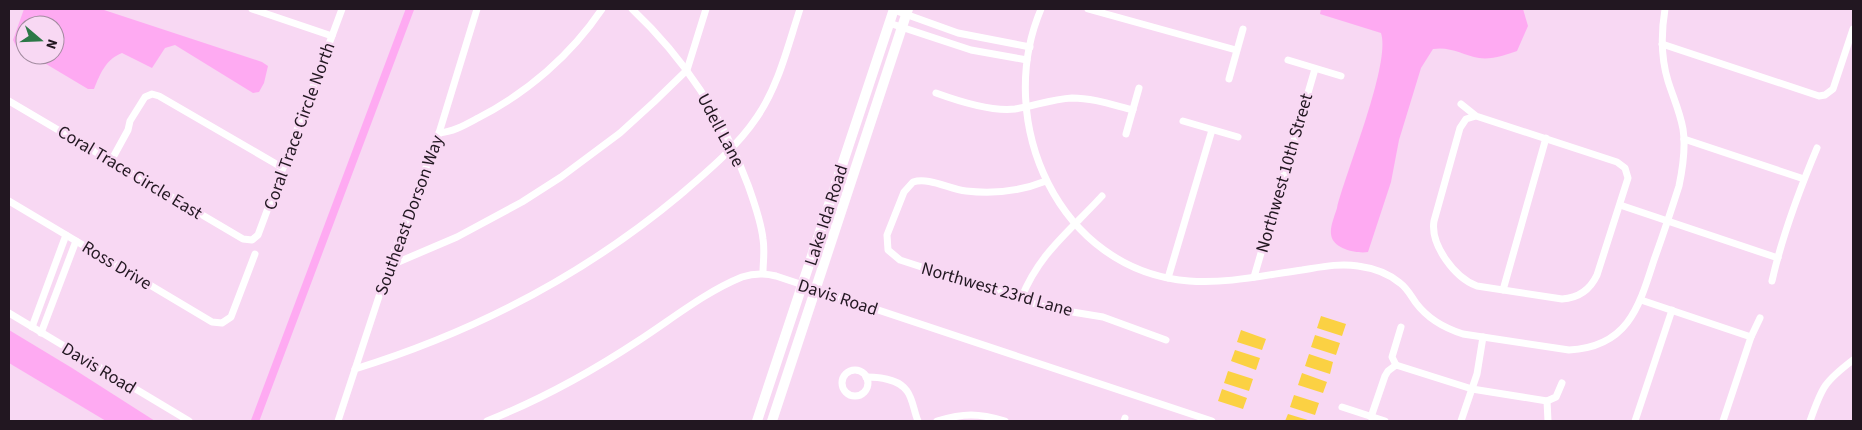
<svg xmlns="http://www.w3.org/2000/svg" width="1862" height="430" font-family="'Source Sans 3',sans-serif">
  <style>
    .green { fill: #fbd143 }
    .water { fill: #feaaf2 }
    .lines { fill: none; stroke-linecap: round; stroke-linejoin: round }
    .canal { stroke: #feaaf2; stroke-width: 8 }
    .street { stroke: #fff; stroke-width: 7 }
    .secondary { stroke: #fff; stroke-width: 10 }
    .labels { text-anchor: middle; stroke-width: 5; stroke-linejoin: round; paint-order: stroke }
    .street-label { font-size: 18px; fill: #221721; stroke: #f8d8f3 }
  </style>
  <rect width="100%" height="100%" fill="#f8d8f3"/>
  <g class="green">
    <path d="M1321,316L1346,324L1342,336L1317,328Z"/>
    <path d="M1241,330L1266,339L1262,350L1237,342Z"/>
    <path d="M1315,335L1340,343L1336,355L1311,347Z"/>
    <path d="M1235,350L1260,358L1256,370L1231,361Z"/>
    <path d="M1309,354L1333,362L1330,374L1305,366Z"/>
    <path d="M1228,371L1253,379L1249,391L1224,383Z"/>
    <path d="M1302,373L1327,382L1323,393L1298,385Z"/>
    <path d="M1222,389L1247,398L1243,409L1218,401Z"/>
    <path d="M1294,395L1319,403L1315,415L1290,407Z"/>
    <path d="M1288,414L1311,421H1285Z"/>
  </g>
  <g class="water">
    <path d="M24,9H101L262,62L268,66L264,83L259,92L253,93L175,45L165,48L152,68L122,53C106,59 100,74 94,89H88L31,55H55V25H25V52L16,46L13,40Z"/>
    <path d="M1321,9H1523L1528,26L1517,51C1506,55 1491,60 1479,58C1463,55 1450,46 1433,49L1421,68L1399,140L1391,182L1368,252C1357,254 1332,249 1331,234C1330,226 1335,215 1337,208C1346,171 1391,64 1381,33L1320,14Z"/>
    <path d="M9,330L72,368L155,421H106L9,363Z"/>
  </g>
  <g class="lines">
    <path class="canal" d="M255,421L410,9"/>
    <g class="street">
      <path d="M252,9L332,36"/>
      <path d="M632,9C684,58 723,117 748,185C754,202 761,221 763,239C765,251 763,262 763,273"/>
      <path d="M1041,9C993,122 1059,271 1189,281C1227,284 1265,275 1302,270C1321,267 1339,263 1358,266C1373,268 1388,273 1400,283C1407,288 1411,296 1416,303C1428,319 1444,328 1463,334L1569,350C1628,347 1639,307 1654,260C1663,235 1671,211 1679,186C1683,167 1686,148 1683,129C1680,112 1673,97 1668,81C1661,58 1661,33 1665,9"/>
      <path d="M1088,9L1236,50"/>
      <path d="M894,10L958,33L1030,47"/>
      <path d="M889,23L971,50L1027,60"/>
      <path d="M1662,44L1819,96L1825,95L1833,89L1853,29"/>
      <path d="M1288,60L1341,76"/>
      <path d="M1229,79L1243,29"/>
      <path d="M936,93C958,101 991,112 1015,109C1034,106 1052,99 1072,98C1093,98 1113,105 1133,110"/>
      <path d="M9,101L243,239L252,240L258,235L342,9"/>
      <path d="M1461,104L1476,116L1617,162L1625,168L1628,178L1597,275C1590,290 1578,298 1562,299L1477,286C1455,278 1430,245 1434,221L1460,128L1466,119L1476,116"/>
      <path d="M1183,121L1238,137"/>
      <path d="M439,133C453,132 465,125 478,118C527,93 571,55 602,9"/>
      <path d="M1126,134L1139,88"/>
      <path d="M1684,139L1804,179"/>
      <path d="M111,161L128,130L130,121L145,97L152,94L159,96L283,168"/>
      <path d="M1046,181C1021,191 993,194 966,191C949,189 929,177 913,182L904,192L887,235L888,250L900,260L1048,308L1103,317L1166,340"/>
      <path d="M9,201L212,322L222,323L231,317L255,254"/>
      <path d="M1620,205L1778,258"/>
      <path d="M389,266L457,237L522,202L561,177L620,133L654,102L687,70L706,9"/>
      <path d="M1254,277L1315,69"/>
      <path d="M1168,278L1212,130"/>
      <path d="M1772,281C1782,236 1799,191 1817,148"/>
      <path d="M1503,290L1546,138"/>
      <path d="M1021,299C1039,253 1070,231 1102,196"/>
      <path d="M1641,300L1751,337"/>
      <path d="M9,313L189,421"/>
      <path d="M32,327L66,235"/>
      <path d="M41,333L76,241"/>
      <path d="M1396,365L1472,389L1547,401L1556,397L1562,383"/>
      <path d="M1396,365L1392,357L1401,327"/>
      <path d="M355,369C475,332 584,275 680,195C707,172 737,147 757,117C779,85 788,45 800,9"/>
      <circle cx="855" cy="383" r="13"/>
      <path d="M866,377C878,377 899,379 907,391C913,399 914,412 918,421"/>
      <path d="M1547,401L1548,421"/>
      <path d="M1342,407L1385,421"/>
      <path d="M1371,417L1385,376L1388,371L1396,365"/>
      <path d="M338,421L389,266L439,133L477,9"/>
      <path d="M487,421C540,400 591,372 638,341C672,319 705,292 742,277C754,273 765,273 776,276L1212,421"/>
      <path d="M937,421C964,413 978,413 1005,421"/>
      <path d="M1124,421L1125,418"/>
      <path d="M1461,421L1477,374L1483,337"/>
      <path d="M1635,421L1672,310"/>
      <path d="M1723,421L1751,337L1760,318"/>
      <path d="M1810,421C1822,387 1824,382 1853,360"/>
    </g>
    <g class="secondary">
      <path d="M757,421L894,9"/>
      <path d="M772,421L908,9"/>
    </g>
  </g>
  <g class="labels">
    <g class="street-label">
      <text transform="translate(299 126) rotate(-70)" y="6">Coral Trace Circle North</text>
      <text transform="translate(721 130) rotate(62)" y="6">Udell Lane</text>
      <text transform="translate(130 172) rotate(31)" y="6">Coral Trace Circle East</text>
      <text transform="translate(1284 173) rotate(-74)" y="6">Northwest 10th Street</text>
      <text transform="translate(409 215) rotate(-70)" y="6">Southeast Dorson Way</text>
      <text transform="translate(826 215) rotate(-72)" y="6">Lake Ida Road</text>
      <text transform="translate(117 265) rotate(31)" y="6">Ross Drive</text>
      <text transform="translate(997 289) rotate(16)" y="6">Northwest 23rd Lane</text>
      <text transform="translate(838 297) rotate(18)" y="6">Davis Road</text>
      <text transform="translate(99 368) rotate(31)" y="6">Davis Road</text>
    </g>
  </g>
  <rect width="1862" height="430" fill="none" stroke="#221721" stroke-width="20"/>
  <g transform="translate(40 40) rotate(109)"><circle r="24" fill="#f8d8f3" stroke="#a28b9f"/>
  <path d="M0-4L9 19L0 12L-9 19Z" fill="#2c7847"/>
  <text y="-8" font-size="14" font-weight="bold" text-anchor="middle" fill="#221721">N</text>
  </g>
</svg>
